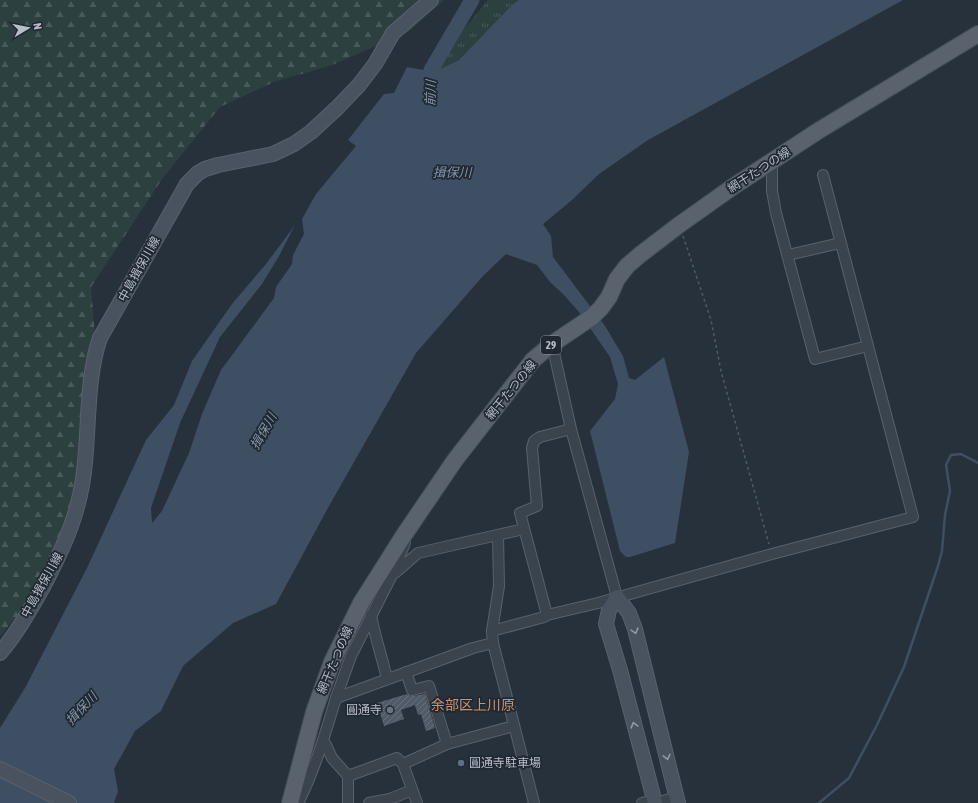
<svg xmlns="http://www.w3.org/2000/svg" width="978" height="803" font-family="'Asap Condensed','Noto Sans JP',sans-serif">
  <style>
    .grass { fill: url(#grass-tufts) }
    .forest { fill: url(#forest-firs) }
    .water { fill: #3f4f63 }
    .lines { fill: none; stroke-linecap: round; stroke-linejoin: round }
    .stream { stroke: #3f4f63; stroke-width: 2.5 }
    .river { stroke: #3f4f63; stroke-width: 15 }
    .building { fill: url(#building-hatch) }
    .street-casing { stroke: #59616b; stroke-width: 12 }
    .secondary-casing { stroke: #59616b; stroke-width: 16 }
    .primary-casing { stroke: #444c56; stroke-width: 18 }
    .path { stroke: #4b5d5f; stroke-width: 1.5; stroke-dasharray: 3 3; stroke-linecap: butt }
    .street { stroke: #3b434d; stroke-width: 10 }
    .secondary { stroke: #49525f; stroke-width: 14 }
    .primary { stroke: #59626d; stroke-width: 16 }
    .oneway { stroke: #9098a3 }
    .worship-dot { fill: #6b7280; stroke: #202832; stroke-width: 1.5 }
    .service-dot { fill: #5c6f8a; stroke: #202832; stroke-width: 1.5 }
    .labels { text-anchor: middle; stroke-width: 3.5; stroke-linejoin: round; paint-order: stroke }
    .shield { fill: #202832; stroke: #8a919b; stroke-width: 1 }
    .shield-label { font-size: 11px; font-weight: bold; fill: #b7bec8 }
    .street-label { font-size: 12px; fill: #b7bec8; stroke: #202832 }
    .poi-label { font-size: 12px; fill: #b7bec8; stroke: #202832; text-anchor: end }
    .water-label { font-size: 13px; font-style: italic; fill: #8295ac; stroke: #202832 }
    .quarter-label { font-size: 14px; fill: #ca9470; stroke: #202832 }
  </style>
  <defs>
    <pattern id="grass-tufts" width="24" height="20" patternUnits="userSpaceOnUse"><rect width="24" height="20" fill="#2c4040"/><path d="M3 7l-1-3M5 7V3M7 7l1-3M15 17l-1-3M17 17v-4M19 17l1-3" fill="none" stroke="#485a5a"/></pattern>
    <pattern id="forest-firs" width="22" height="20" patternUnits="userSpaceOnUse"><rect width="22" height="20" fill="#2c4040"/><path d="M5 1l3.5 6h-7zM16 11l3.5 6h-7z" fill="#485a5a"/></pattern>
    <pattern id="building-hatch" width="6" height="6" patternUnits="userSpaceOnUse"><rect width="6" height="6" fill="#515a67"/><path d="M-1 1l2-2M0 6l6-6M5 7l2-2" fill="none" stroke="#68707b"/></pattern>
  </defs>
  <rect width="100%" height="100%" fill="#27313c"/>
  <path class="grass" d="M488,0H519L513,4L459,60L435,72L428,66L435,56L459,35Z"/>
  <path class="forest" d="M0,0H444L408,32L332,65L274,82L220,107L162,179L91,287L95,336L83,445L63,534L22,610L0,636Z"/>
  <path class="water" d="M519,0H903L648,140L599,174L572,200L543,224L551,236L553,257L605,326L623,356L629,378L635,380L664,357L689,452L675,543L630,557H626L620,551L590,431L615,399L618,384L610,357L579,312L564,295L550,282L537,265L506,254L482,277L416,353L329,506L276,604L233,623L183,666L161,711L135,731L114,769L118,791L114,803H0V728L25,688L87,568L146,440L174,405L192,361L232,304L266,264L295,225L279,256L262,284L220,337L180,423L151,508L152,523L162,511L189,453L202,414L221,370L274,298L276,287L292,264L293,255L304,234L302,219L316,194L356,146L348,140L384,94L394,93L407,67L434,72L459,60L513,4Z"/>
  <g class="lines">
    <path class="stream" d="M819,803L849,778L877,725L904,667L938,566L942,551L945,515L950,491L946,465L951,455L961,454L978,463"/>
    <path class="river" d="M430,91L431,70L472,0"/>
  </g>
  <path class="building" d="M407,694L410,696H413L425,694L435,728L426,731L421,714L418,715L415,705L401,710L404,719L384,726L377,703Z"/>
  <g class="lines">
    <g class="street-casing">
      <g id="street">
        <path d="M772,162V191L776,213L815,359L868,346"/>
        <path d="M788,255L840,243"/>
        <path d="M552,344L571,429L617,597"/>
        <path d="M395,573L418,553L524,529"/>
        <path d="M371,615C375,637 382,657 387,679"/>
        <path d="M547,615L520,513L537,506L532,448L534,441L540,437L571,429"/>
        <path d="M492,631L499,586L498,536"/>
        <path d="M406,672L412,690L429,686L447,744"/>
        <path d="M336,698L351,656L392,575L405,543"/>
        <path d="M323,741L326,745L332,758L348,776V803"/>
        <path d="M403,764L447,744L514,726"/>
        <path d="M348,776L397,758L403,764L417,803"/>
        <path d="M298,803C315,770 325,734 336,698L473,648L493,643"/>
        <path d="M369,803L390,799L412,790"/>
        <path d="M534,803L493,643L492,631L544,617L547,615L598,603L772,554L913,517L823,175"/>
        <path d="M642,803L654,800"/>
        <path d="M656,803L677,797"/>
      </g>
    </g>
    <g class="secondary-casing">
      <g id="secondary">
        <path d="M0,653C17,633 30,610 43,587C65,545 81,510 85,462C89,423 87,375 100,338L187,184L198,173L205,169L218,165L273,154L294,144L311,132L337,108L359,85L375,64L393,33L431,0"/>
        <path d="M0,769L69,803"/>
        <path d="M655,803L620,670L606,624L609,610L617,597L629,613L635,629L678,803"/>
      </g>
    </g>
    <g class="primary-casing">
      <path id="primary" d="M290,803L314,712L332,662L361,603L404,535L455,460L533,360L552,344L592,317L601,308L609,297L617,279L627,266L641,254L679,225L734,186L818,131L978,34"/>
    </g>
    <path class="path" d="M683,236L711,320L721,371L769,544"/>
    <use href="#street" class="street"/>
    <use href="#secondary" class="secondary"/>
    <use href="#primary" class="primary"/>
  </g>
  <defs><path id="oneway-chevron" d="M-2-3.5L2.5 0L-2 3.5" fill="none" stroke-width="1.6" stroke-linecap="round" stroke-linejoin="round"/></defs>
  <g class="oneway">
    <use href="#oneway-chevron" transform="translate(635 631) rotate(74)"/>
    <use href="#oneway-chevron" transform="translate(634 725) rotate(-105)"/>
    <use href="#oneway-chevron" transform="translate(667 757) rotate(76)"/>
  </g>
  <circle class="worship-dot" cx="390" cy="710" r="4"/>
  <circle class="service-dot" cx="461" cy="763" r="4"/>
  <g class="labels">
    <rect class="shield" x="541" y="336" width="20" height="18" rx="3"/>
    <g class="shield-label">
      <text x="551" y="349">29</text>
    </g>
    <g class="street-label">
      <text transform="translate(759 170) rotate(-33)" y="4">網干たつの線</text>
      <text transform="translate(139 269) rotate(-61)" y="4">中島揖保川線</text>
      <text transform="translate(511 390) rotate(-51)" y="4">網干たつの線</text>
      <text transform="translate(42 585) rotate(-61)" y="4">中島揖保川線</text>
      <text transform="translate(335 660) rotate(-67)" y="4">網干たつの線</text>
    </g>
    <g class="poi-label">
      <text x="382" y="714">圓通寺</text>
      <text x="469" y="767" text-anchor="start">圓通寺駐車場</text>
    </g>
    <g class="water-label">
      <text transform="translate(430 93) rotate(-88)" y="5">前川</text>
      <text x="452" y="177">揖保川</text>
      <text transform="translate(263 431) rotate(-60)" y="5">揖保川</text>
      <text transform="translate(81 708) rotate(-47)" y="5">揖保川</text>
    </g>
    <g class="quarter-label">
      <text x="473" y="710">余部区上川原</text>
    </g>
  </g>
  <g transform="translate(28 28) rotate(80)" stroke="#202832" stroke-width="3" paint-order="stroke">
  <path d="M0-3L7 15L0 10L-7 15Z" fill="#b7bec8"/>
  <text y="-6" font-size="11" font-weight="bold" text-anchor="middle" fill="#b7bec8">N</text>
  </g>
</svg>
